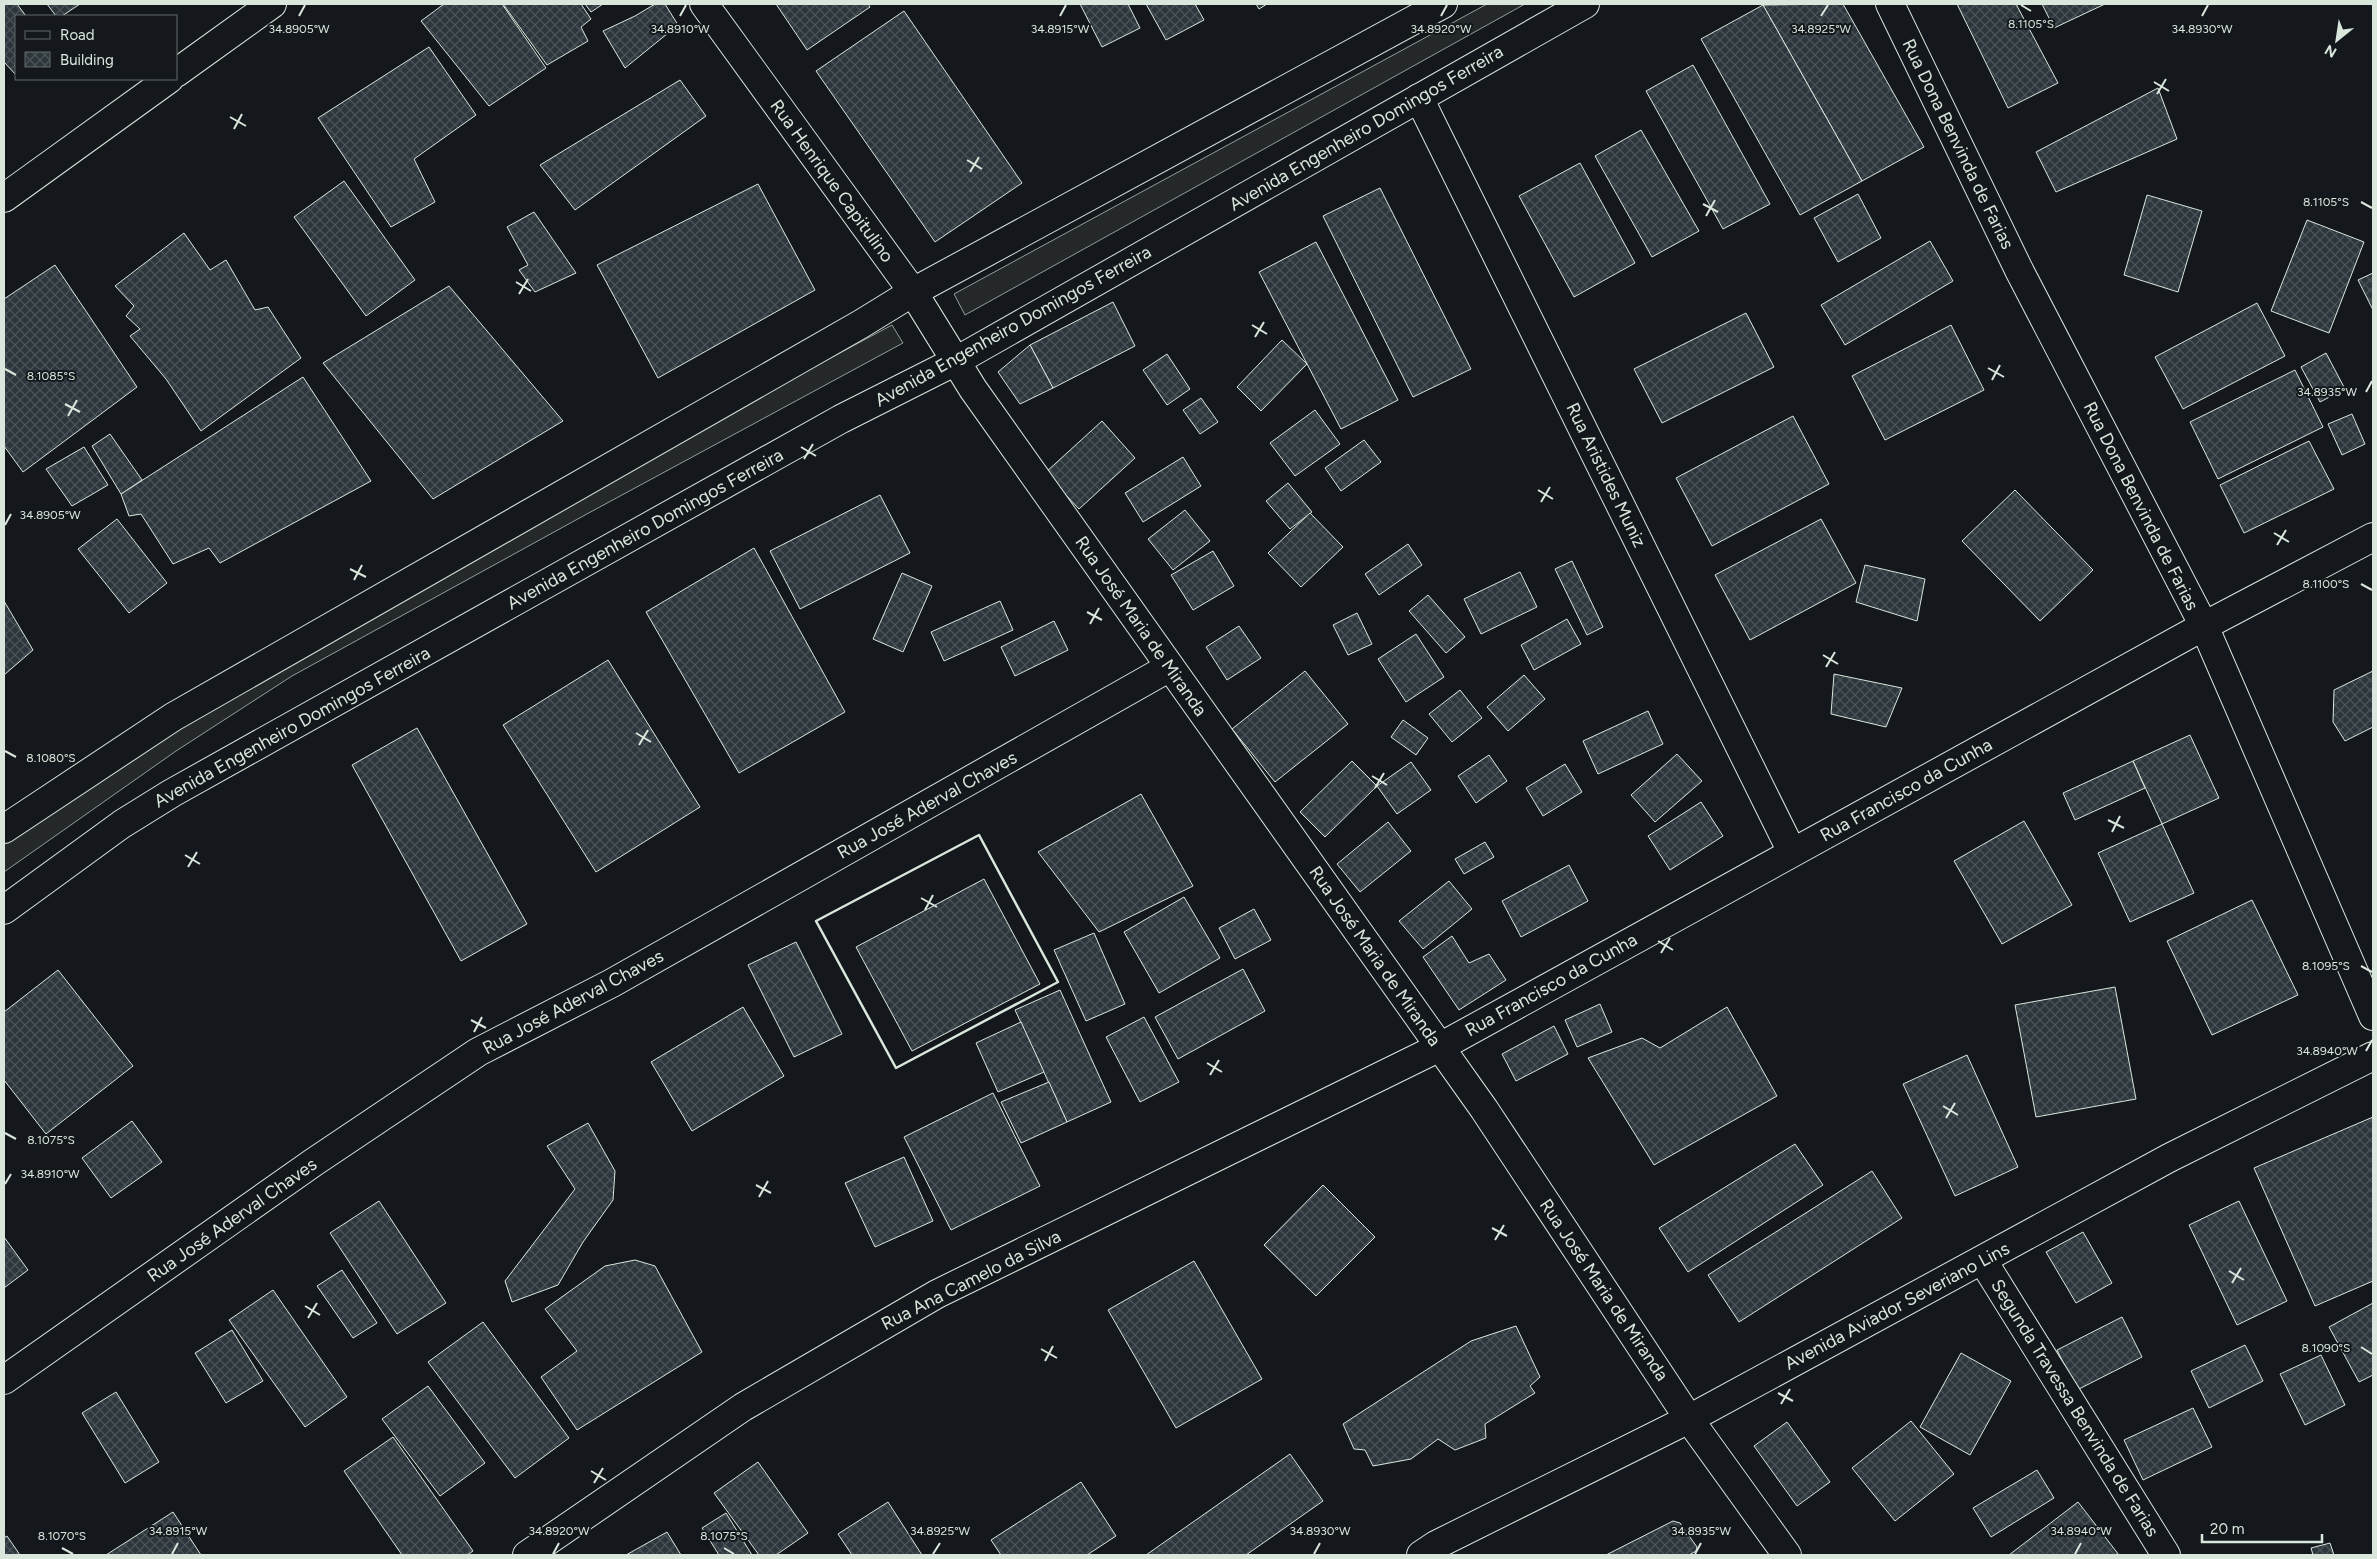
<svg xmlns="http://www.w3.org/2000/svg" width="2377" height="1559" font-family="Figtree,sans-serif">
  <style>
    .parking { fill: #24282b; stroke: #939e99 }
    .building { fill: url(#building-cross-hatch); stroke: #d8e6dc }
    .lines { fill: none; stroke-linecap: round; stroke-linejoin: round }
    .street-casing { stroke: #d8e6dc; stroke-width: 30 }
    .secondary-casing { stroke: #d8e6dc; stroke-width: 30 }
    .primary-casing { stroke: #d8e6dc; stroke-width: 30 }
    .street { stroke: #14181c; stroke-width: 28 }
    .secondary { stroke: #14181c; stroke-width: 28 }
    .primary { stroke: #14181c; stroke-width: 28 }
    .wall { stroke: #d8e6dc; stroke-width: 2.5 }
    .ticks { fill: none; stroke: #d8e6dc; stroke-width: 2 }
    .labels { text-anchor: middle; stroke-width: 4; stroke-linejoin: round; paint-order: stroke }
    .street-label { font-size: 18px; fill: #d8e6dc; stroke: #14181c }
    .ticks-label { font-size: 12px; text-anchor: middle; fill: #d8e6dc; stroke: #14181c; stroke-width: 4; stroke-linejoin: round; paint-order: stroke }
  </style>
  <defs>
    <pattern id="building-cross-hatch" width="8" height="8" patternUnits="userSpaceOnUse" patternTransform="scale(1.25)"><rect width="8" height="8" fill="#2c363c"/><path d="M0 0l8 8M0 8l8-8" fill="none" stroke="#4a5358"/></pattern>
  </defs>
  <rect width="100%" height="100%" fill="#14181c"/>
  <g class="parking">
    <path d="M1487,4H1525L965,315L954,294Z"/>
    <path d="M892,325L903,343L585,515L292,676L176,751L4,872V842L184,723L743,405Z"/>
  </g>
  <g class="building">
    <path d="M4,4H17L26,16H16V75L4,62Z"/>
    <path d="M47,4H80L62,16H56Z"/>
    <path d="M444,4H502L546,68L489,106L421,21Z"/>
    <path d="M503,4H581L591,19L581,27L588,41L547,65Z"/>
    <path d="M585,4H603L591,12Z"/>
    <path d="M655,4H665L678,25L625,68L603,31L635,16Z"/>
    <path d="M776,4H868L870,7L807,50Z"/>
    <path d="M1080,4H1128L1140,28L1102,47Z"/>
    <path d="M1146,4H1195L1204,20L1166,40Z"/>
    <path d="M1256,4H1267L1259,9Z"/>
    <path d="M1843,4L1924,147L1862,181L1763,5Z"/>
    <path d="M1957,4H2016L2058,83L2008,108Z"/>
    <path d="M2042,4H2105L2054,28Z"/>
    <path d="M1763,5L1862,181L1800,215L1701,39Z"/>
    <path d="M904,11L1022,183L935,242L816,71Z"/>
    <path d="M429,47L476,115L414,159L435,202L391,227L318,118Z"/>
    <path d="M1693,65L1770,204L1723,229L1646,91Z"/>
    <path d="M680,80L706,116L575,210L540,165Z"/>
    <path d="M2158,88L2177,139L2056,192L2036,152Z"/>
    <path d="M1641,130L1699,231L1652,257L1595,156Z"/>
    <path d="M1580,163L1635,263L1574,297L1519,196Z"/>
    <path d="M344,181L415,280L366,316L294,217Z"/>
    <path d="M758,184L815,290L658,378L597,265Z"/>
    <path d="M1380,188L1471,369L1413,397L1323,216Z"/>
    <path d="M1858,194L1881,238L1838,262L1814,218Z"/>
    <path d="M2147,195L2202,211L2178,292L2124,275Z"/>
    <path d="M534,212L576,273L535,292L519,270L528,265L507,227Z"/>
    <path d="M2307,220L2364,242L2329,333L2271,311Z"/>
    <path d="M184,233L210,270L226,260L255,310L268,307L301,358L201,431L166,379L130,336L140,329L126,316L134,306L115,286Z"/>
    <path d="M1930,241L1953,281L1845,345L1821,305Z"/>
    <path d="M1316,242L1398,400L1341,429L1259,272Z"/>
    <path d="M55,265L137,387L23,472L4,446V299Z"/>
    <path d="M2373,273V310L2358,280Z"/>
    <path d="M449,286L563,421L433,499L323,363Z"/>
    <path d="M1113,302L1135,346L1053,388L1030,345Z"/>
    <path d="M2257,303L2285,356L2183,409L2155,357Z"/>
    <path d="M1746,313L1774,367L1662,423L1634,369Z"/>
    <path d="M1951,325L1984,390L1885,440L1852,376Z"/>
    <path d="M1282,340L1307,364L1261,411L1237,387Z"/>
    <path d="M1030,345L1053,388L1020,404L998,372Z"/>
    <path d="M2326,353L2345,389L2320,402L2301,367Z"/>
    <path d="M1167,354L1190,389L1167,405L1143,370Z"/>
    <path d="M2295,370L2323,427L2218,479L2190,422Z"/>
    <path d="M303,377L371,481L220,563L209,548L173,564L141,514L129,516L121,494Z"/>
    <path d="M1201,398L1218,422L1200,434L1183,410Z"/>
    <path d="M1315,410L1340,444L1295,476L1270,443Z"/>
    <path d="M2352,414L2365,444L2342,455L2328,424Z"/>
    <path d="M1793,416L1829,484L1712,546L1676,478Z"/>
    <path d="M1102,421L1135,458L1079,509L1045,473Z"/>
    <path d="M110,434L142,480L121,494L92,446Z"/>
    <path d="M1364,440L1381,462L1341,491L1325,468Z"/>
    <path d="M2309,441L2334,489L2244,533L2220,485Z"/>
    <path d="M84,447L108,485L72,506L46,469Z"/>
    <path d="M1183,457L1201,486L1143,522L1125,493Z"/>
    <path d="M1288,483L1312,512L1290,529L1266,501Z"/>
    <path d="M2015,490L2093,570L2040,621L1962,541Z"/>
    <path d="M880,495L910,553L800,609L770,551Z"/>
    <path d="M1185,510L1210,541L1173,570L1148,539Z"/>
    <path d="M1310,513L1343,547L1301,587L1268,553Z"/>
    <path d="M117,519L167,583L129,613L78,549Z"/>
    <path d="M1821,519L1856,583L1750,640L1715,575Z"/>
    <path d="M1408,544L1422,565L1379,595L1365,574Z"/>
    <path d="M754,548L845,712L739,773L646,612Z"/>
    <path d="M1213,551L1234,586L1193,610L1171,575Z"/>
    <path d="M1572,561L1603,627L1587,635L1555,569Z"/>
    <path d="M1865,565L1925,579L1917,621L1856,602Z"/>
    <path d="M1520,572L1537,607L1481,634L1464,599Z"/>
    <path d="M902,573L932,586L903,652L873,639Z"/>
    <path d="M1428,595L1465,637L1446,653L1409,611Z"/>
    <path d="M4,601L33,650L4,675Z"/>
    <path d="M1000,601L1013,630L944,661L931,632Z"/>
    <path d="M1357,613L1372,644L1348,655L1333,625Z"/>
    <path d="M1567,619L1581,644L1534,670L1521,645Z"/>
    <path d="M1054,621L1068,650L1015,676L1001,647Z"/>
    <path d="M1239,626L1261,658L1227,680L1206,647Z"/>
    <path d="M1416,634L1444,677L1406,702L1378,659Z"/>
    <path d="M608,660L700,807L596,872L503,725Z"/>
    <path d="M1305,671L1348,724L1275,782L1232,729Z"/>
    <path d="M2373,671V727L2345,741L2333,722L2334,690Z"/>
    <path d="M1834,674L1902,688L1886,727L1831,714Z"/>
    <path d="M1524,675L1545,699L1508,731L1487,707Z"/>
    <path d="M1460,690L1482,718L1452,742L1429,714Z"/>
    <path d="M1648,711L1663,744L1598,774L1583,741Z"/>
    <path d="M1403,720L1428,738L1416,755L1391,737Z"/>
    <path d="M417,728L527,924L461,961L352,765Z"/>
    <path d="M2190,735L2219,798L2162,824L2133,761Z"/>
    <path d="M1677,754L1702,781L1655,822L1631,795Z"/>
    <path d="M1489,755L1507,781L1476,803L1458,776Z"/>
    <path d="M1352,761L1377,786L1325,837L1300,812Z"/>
    <path d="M2133,761L2145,788L2075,820L2063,793Z"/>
    <path d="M1411,762L1431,790L1397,814L1377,786Z"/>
    <path d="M1565,764L1582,792L1543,816L1526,788Z"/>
    <path d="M1141,794L1193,886L1099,932L1038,852Z"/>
    <path d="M1701,802L1723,836L1670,870L1648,836Z"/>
    <path d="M2024,821L2072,905L2002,944L1954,861Z"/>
    <path d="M1388,822L1411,851L1360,892L1337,864Z"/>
    <path d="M2162,824L2194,893L2130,922L2098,853Z"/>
    <path d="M1485,842L1494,857L1464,874L1455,859Z"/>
    <path d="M1569,865L1588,901L1521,937L1502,901Z"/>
    <path d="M984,879L1040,984L912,1051L856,947Z"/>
    <path d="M1449,881L1472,909L1423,949L1399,921Z"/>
    <path d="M1184,897L1220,958L1159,993L1124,932Z"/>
    <path d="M2252,900L2298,995L2212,1035L2167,941Z"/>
    <path d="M1254,909L1271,940L1235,959L1219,928Z"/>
    <path d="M1094,933L1125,1004L1086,1021L1054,950Z"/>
    <path d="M1452,936L1469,963L1489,954L1506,980L1459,1010L1423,957Z"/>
    <path d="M796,942L842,1034L794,1057L748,965Z"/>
    <path d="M1243,969L1265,1011L1178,1059L1155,1017Z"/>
    <path d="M58,970L133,1066L46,1134L4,1080V1012Z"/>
    <path d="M2115,987L2136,1099L2036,1117L2015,1005Z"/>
    <path d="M1060,990L1111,1102L1067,1122L1015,1010Z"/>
    <path d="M1600,1004L1612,1032L1577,1047L1565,1020Z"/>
    <path d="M743,1007L784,1076L692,1131L651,1062Z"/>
    <path d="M1727,1007L1777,1096L1654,1165L1588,1058L1642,1038L1660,1048Z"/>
    <path d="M1144,1017L1179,1082L1140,1102L1106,1037Z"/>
    <path d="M1021,1022L1044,1072L998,1092L976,1043Z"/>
    <path d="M1554,1026L1568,1054L1516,1081L1502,1054Z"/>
    <path d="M1967,1055L2018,1167L1955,1196L1903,1084Z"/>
    <path d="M1049,1082L1067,1122L1021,1143L1001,1102Z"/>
    <path d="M993,1093L1040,1186L951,1230L904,1137Z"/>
    <path d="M2373,1117V1281L2315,1306L2254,1168Z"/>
    <path d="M132,1121L162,1162L111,1198L82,1158Z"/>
    <path d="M588,1123L615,1171L613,1200L583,1242L558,1285L512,1302L505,1281L575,1189L547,1146Z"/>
    <path d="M1795,1144L1823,1185L1688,1272L1659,1228Z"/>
    <path d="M904,1157L933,1221L875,1247L845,1183Z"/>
    <path d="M1872,1171L1902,1218L1739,1322L1708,1275Z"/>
    <path d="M1323,1185L1375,1237L1316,1296L1264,1245Z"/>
    <path d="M379,1201L446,1303L397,1334L330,1233Z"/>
    <path d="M2239,1201L2287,1301L2237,1325L2189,1225Z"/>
    <path d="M2083,1232L2112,1283L2076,1303L2046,1252Z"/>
    <path d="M4,1237L28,1270L4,1288Z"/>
    <path d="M635,1260L655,1266L702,1352L577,1430L541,1377L577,1351L545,1309L605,1266Z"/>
    <path d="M1194,1261L1262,1379L1176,1428L1108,1310Z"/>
    <path d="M342,1270L377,1323L353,1338L317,1286Z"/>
    <path d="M273,1290L347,1397L305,1427L229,1320Z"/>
    <path d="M2373,1303V1375L2359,1382L2329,1327Z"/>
    <path d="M2122,1317L2142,1357L2077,1390L2057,1350Z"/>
    <path d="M483,1322L569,1438L515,1478L428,1362Z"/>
    <path d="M1516,1326L1540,1377L1530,1386L1535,1393L1485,1424L1486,1438L1455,1450L1438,1439L1411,1459L1373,1466L1365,1450L1354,1449L1343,1424L1471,1341Z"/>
    <path d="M232,1330L263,1381L226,1403L195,1353Z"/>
    <path d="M2245,1345L2263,1381L2209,1408L2191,1371Z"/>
    <path d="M1961,1353L2011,1381L1970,1455L1920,1427Z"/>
    <path d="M2321,1355L2345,1405L2305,1425L2280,1374Z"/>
    <path d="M428,1386L485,1463L440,1496L382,1419Z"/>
    <path d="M116,1392L159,1462L125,1483L82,1413Z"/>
    <path d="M2193,1408L2212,1447L2143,1480L2124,1440Z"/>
    <path d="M1911,1421L1954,1474L1895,1521L1852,1468Z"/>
    <path d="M1787,1422L1830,1482L1797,1506L1754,1446Z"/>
    <path d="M393,1437L473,1551L467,1555H402L344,1471Z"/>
    <path d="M1290,1454L1323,1501L1246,1555H1146Z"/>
    <path d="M758,1462L808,1533L776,1555H759L714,1493Z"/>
    <path d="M2037,1470L2054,1498L1991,1537L1973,1508Z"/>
    <path d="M1081,1482L1116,1536L1087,1555H1001L991,1540Z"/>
    <path d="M888,1502L922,1555H852L838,1534Z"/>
    <path d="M2078,1502L2119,1555H2009Z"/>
    <path d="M173,1512L201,1555H106Z"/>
    <path d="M726,1513L752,1555H719L702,1528Z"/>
    <path d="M1673,1521L1680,1523L1697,1547L1696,1551L1689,1555H1606Z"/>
    <path d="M667,1532L681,1555H626Z"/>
    <path d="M7,1536L20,1555H4V1538Z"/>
    <path d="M2330,1543L2334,1555H2313L2311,1548Z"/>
  </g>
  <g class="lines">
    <g class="street-casing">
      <g id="street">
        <path d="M704,4L913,292L973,389L1484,1109L1689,1419L1787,1555"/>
        <path d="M1890,4L2019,270L2204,626L2373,1016"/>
        <path d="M1419,98L1792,852"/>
        <path d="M1983,1261L2166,1555"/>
        <path d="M4,1380L314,1162L478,1052L612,983L1170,667"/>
        <path d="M527,1555L743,1407L937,1294L1440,1047L2204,626L2373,537"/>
        <path d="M1421,1555L1436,1545L1689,1419L2169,1158L2373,1056"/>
      </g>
    </g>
    <g class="secondary-casing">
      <g id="secondary">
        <path d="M176,73L272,4"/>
        <path d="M4,198L169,79"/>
      </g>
    </g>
    <g class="primary-casing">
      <g id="primary">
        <path d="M4,829L173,717L861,324L913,292L1443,4"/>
        <path d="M4,910L122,824L172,793L841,419L956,361L1585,4"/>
      </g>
    </g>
    <use href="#street" class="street"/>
    <use href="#secondary" class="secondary"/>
    <use href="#primary" class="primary"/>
    <path class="wall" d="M979,835L1058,982L896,1068L816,921Z"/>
  </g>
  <path class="ticks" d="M2021,5L2031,11M299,16L305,5M680,16L686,5M1060,16L1066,5M1441,16L1447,5M1821,16L1828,5M2202,16L2208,5M2154,82L2169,91M2157,94L2166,79M230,117L246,126M234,129L242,114M967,160L982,169M970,172L979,157M2361,202L2372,208M1703,204L1718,212M1706,216L1715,200M516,282L531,291M519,294L528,279M1252,325L1267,334M1255,337L1264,322M1988,368L2004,377M5,369L16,375M1992,380L2000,365M2366,392L2372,381M65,404L80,412M68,416L77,400M801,447L816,456M804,459L813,444M1538,490L1553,499M1541,502L1550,487M5,525L11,514M2274,533L2289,542M2277,545L2286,530M350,569L366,577M354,580L362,565M2361,584L2372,590M1087,612L1102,620M1090,624L1099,608M1823,655L1838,664M1826,667L1835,652M636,733L651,742M639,745L648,730M5,751L16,757M1372,776L1387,785M1375,788L1384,773M2108,820L2124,828M2112,832L2120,816M185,855L200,864M188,867L197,852M921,898L937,907M925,910L933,895M1658,941L1673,950M1661,953L1670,938M2361,966L2372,972M471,1020L486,1028M474,1032L482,1017M2366,1051L2372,1040M1207,1063L1222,1072M1210,1075L1219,1060M1943,1106L1958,1115M1946,1118L1955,1103M5,1133L16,1139M5,1184L11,1174M756,1185L771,1193M759,1197L768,1181M1492,1228L1507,1236M1495,1240L1504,1225M2229,1271L2244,1280M2232,1283L2241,1268M305,1306L320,1315M308,1318L317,1303M2361,1347L2372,1354M1041,1349L1057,1358M1045,1361L1053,1346M1778,1393L1793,1401M1781,1404L1790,1389M591,1471L606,1480M594,1483L603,1468M62,1548L73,1554M724,1548L734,1554M172,1554L178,1543M553,1554L559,1543M933,1554L940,1543M1314,1554L1320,1543M1695,1554L1701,1543M2075,1554L2081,1543"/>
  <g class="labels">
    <g class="street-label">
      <text transform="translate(1366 128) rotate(-30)" y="6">Avenida Engenheiro Domingos Ferreira</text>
      <text transform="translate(1958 144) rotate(64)" y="6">Rua Dona Benvinda de Farias</text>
      <text transform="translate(832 181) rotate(54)" y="6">Rua Henrique Capitulino</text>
      <text transform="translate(1013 326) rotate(-29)" y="6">Avenida Engenheiro Domingos Ferreira</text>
      <text transform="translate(1606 475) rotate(64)" y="6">Rua Aristides Muniz</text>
      <text transform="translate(2141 506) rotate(63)" y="6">Rua Dona Benvinda de Farias</text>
      <text transform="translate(645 529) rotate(-29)" y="6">Avenida Engenheiro Domingos Ferreira</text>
      <text transform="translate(1141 626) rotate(55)" y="6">Rua José Maria de Miranda</text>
      <text transform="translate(292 727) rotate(-29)" y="6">Avenida Engenheiro Domingos Ferreira</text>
      <text transform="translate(1906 790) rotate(-29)" y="6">Rua Francisco da Cunha</text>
      <text transform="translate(927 805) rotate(-29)" y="6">Rua José Aderval Chaves</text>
      <text transform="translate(1375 956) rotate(55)" y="6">Rua José Maria de Miranda</text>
      <text transform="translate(1551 985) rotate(-29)" y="6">Rua Francisco da Cunha</text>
      <text transform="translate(573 1002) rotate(-28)" y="6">Rua José Aderval Chaves</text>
      <text transform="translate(232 1220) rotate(-35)" y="6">Rua José Aderval Chaves</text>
      <text transform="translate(971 1280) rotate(-27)" y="6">Rua Ana Camelo da Silva</text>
      <text transform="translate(1604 1290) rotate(56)" y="6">Rua José Maria de Miranda</text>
      <text transform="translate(1897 1306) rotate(-28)" y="6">Avenida Aviador Severiano Lins</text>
      <text transform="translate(2075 1408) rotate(58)" y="6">Segunda Travessa Benvinda de Farias</text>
    </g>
  </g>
  <g class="ticks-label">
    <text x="2031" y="28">8.1105°S</text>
    <text x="299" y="33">34.8905°W</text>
    <text x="680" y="33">34.8910°W</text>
    <text x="1060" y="33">34.8915°W</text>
    <text x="1441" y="33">34.8920°W</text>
    <text x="1821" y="33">34.8925°W</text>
    <text x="2202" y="33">34.8930°W</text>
    <text x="2326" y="206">8.1105°S</text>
    <text x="51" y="380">8.1085°S</text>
    <text x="2327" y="396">34.8935°W</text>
    <text x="50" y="519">34.8905°W</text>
    <text x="2326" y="588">8.1100°S</text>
    <text x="51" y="762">8.1080°S</text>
    <text x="2326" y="970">8.1095°S</text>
    <text x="2327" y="1055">34.8940°W</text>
    <text x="51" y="1144">8.1075°S</text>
    <text x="50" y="1178">34.8910°W</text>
    <text x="2326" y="1352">8.1090°S</text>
    <text x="178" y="1535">34.8915°W</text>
    <text x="559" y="1535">34.8920°W</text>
    <text x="940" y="1535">34.8925°W</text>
    <text x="1320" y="1535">34.8930°W</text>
    <text x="1701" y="1535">34.8935°W</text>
    <text x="2081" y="1535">34.8940°W</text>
    <text x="62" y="1540">8.1070°S</text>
    <text x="724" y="1540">8.1075°S</text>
  </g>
  <rect width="2377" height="1559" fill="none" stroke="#d8e6dc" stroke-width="10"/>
  <rect x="15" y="15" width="162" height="65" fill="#14181c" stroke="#626a69"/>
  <rect x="25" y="31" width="25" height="8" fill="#14181c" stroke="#626a69"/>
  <text x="60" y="40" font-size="15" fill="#d8e6dc">Road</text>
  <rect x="25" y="52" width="25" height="15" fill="url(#building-cross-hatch)" stroke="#626a69"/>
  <text x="60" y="65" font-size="15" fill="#d8e6dc">Building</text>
  <g transform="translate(2337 40) rotate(210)" stroke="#14181c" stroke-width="4" paint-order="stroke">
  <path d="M0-4L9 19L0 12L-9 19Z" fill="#d8e6dc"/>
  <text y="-8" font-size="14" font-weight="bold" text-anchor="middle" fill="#d8e6dc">N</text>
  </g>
  <path d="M2202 1534v8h120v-8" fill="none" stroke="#d8e6dc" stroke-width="2.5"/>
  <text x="2210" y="1534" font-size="15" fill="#d8e6dc" stroke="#14181c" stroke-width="4" paint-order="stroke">20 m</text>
</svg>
